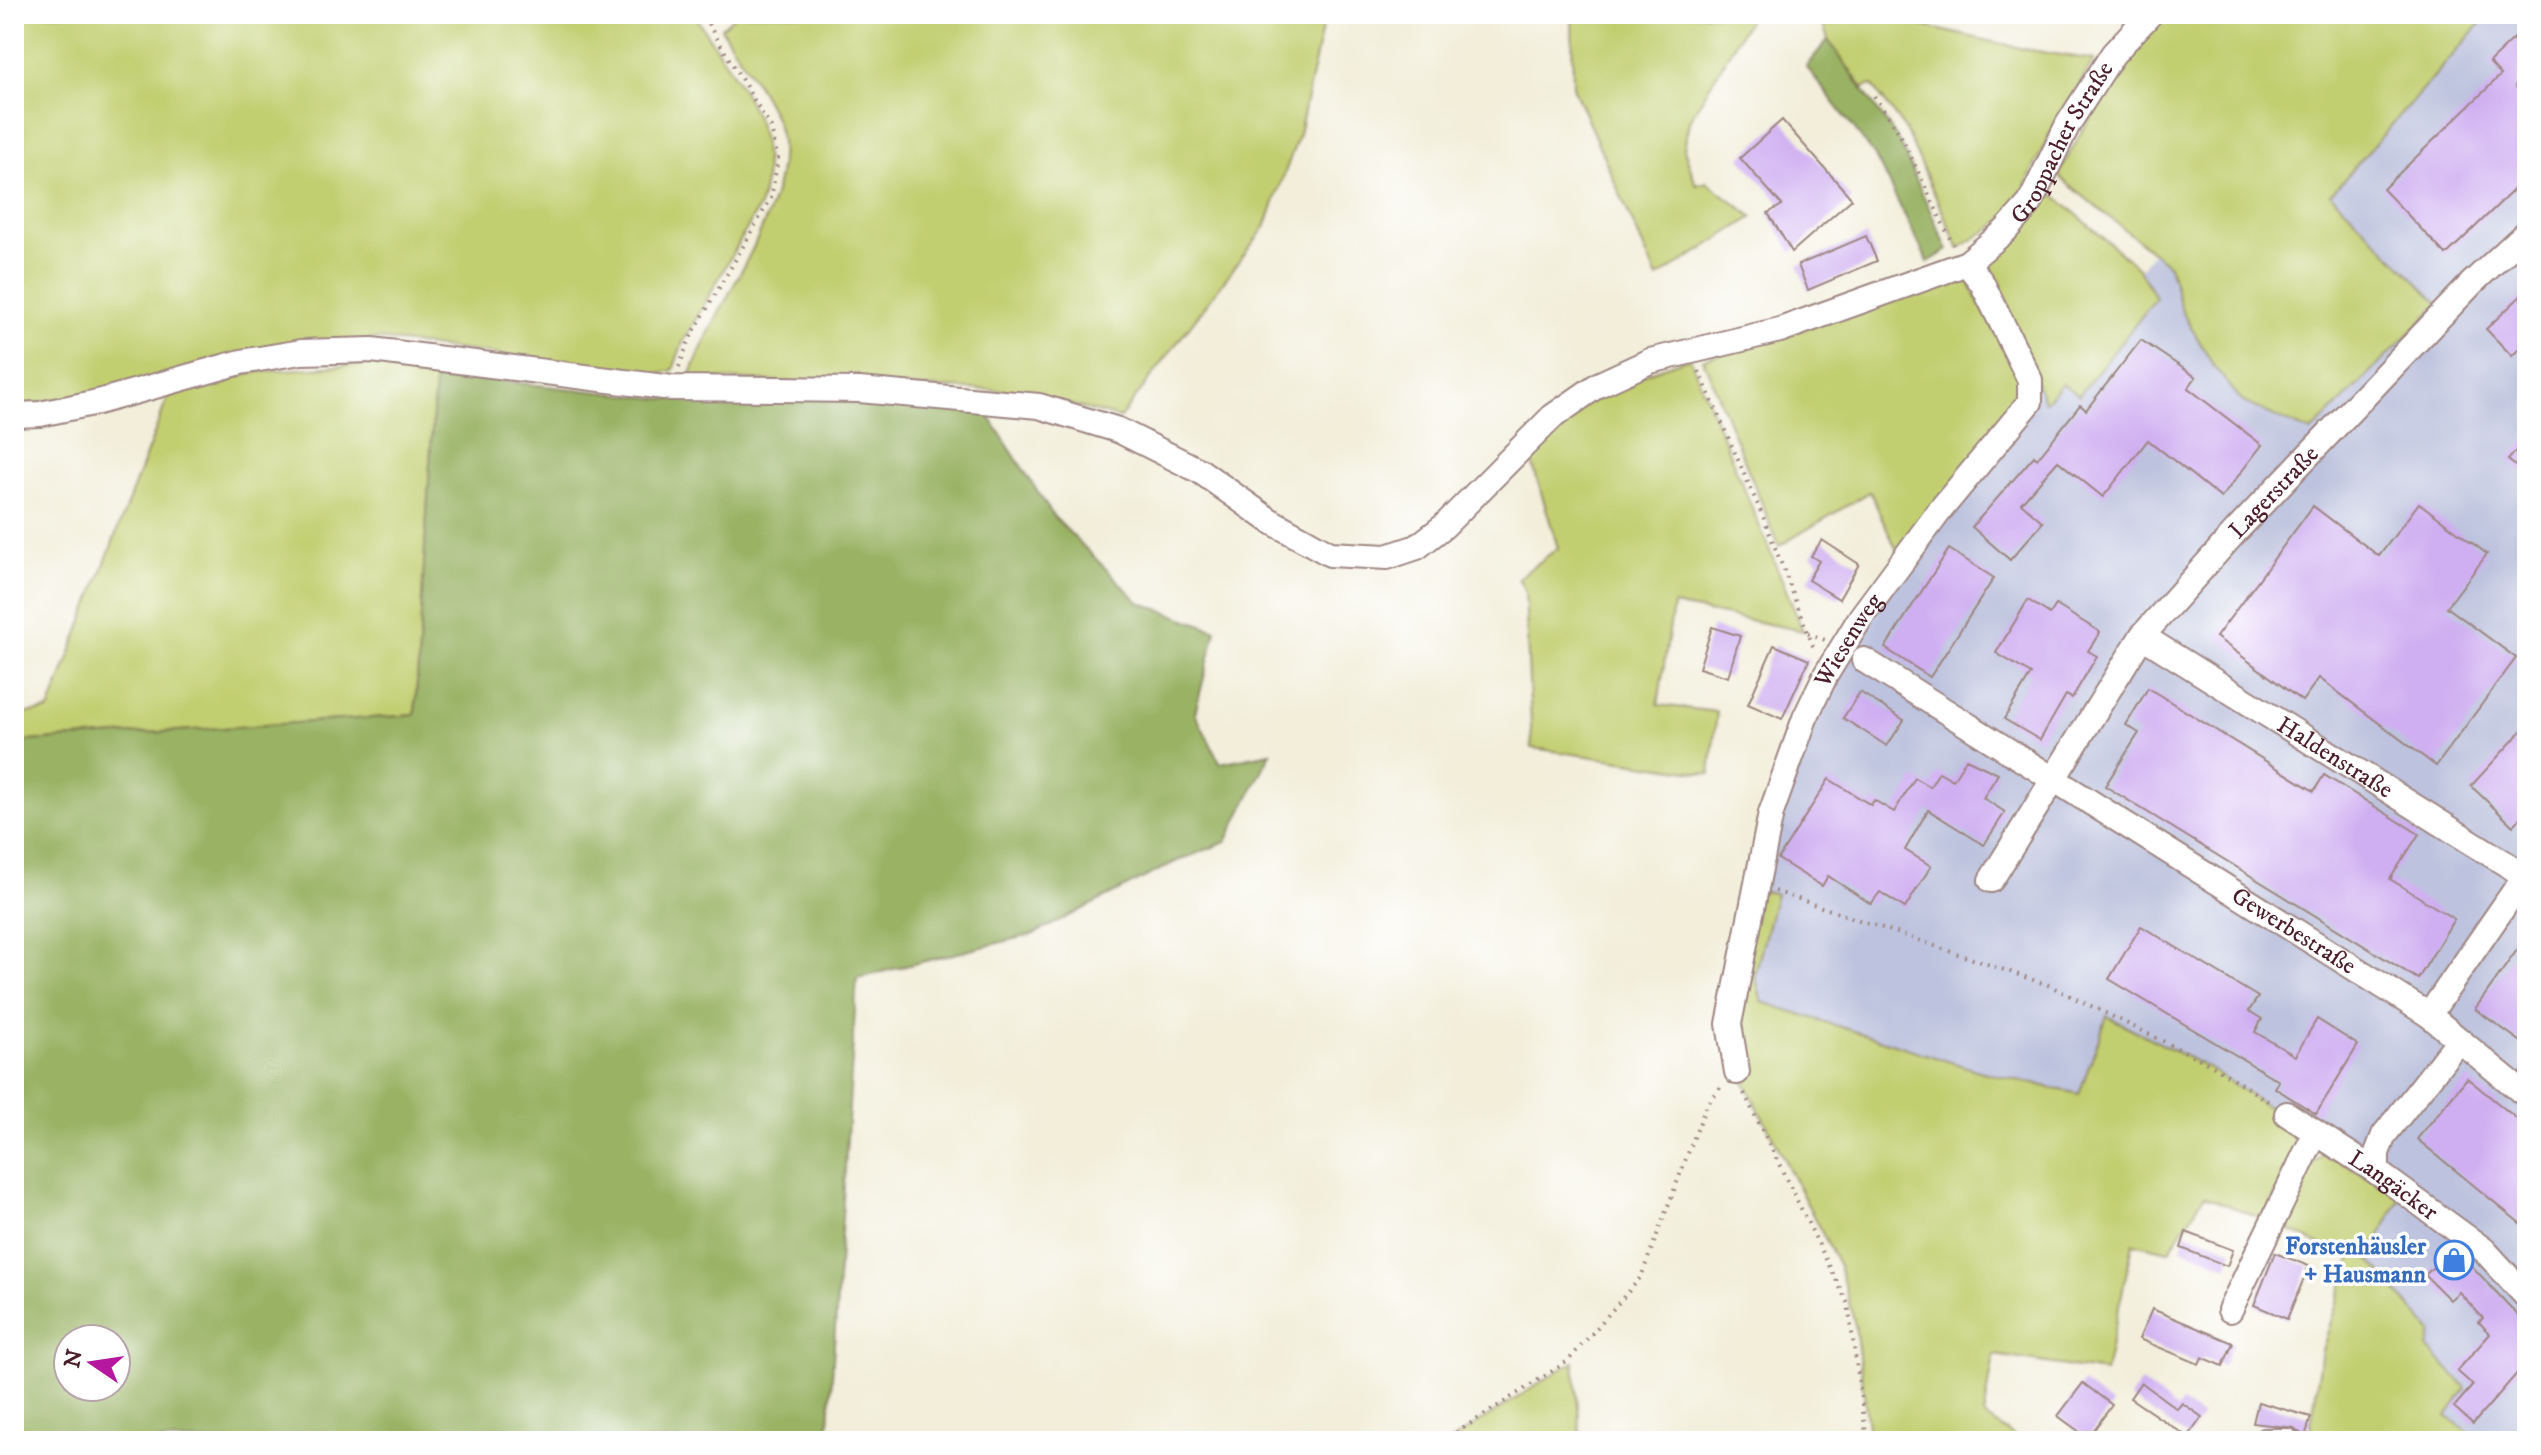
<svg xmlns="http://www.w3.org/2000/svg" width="2541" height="1455" font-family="'IM FELL DW Pica',serif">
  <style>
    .industrial { fill: #bdc3de }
    .green { fill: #c2cf71; stroke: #86774e; stroke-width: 2 }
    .forest { fill: #99b263; stroke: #726847; stroke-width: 2; fill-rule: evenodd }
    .building { fill: #cfaff1 }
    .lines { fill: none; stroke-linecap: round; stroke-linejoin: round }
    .minor-casing { stroke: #9e8682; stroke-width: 28 }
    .path { stroke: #9e8682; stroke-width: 4; stroke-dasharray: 2 6; stroke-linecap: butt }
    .minor { stroke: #fff; stroke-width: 24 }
    .labels { text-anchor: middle; stroke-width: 7; stroke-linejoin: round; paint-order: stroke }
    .street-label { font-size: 24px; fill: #4a1f2b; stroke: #fff }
    .shop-label { font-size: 24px; font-weight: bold; fill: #366cbe; stroke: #fff; text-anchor: end }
  </style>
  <rect width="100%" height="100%" fill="#fff"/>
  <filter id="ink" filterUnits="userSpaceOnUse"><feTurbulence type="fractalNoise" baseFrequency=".0125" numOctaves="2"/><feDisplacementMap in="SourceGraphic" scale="16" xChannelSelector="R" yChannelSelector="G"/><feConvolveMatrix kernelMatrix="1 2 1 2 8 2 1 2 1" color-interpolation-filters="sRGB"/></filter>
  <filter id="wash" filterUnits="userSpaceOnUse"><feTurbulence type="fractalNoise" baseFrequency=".006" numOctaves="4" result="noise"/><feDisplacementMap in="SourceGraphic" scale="32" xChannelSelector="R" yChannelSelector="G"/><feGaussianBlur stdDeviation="1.8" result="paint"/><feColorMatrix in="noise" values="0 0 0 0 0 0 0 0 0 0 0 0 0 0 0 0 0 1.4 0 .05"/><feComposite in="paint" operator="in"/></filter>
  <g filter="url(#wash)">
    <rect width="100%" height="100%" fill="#f2eeda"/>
    <path class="industrial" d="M2390,14H2527V1431L2521,1425L2504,1441H2480L2447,1415L2466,1388L2427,1348L2432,1332L2368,1258L2401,1196L2107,1016L2079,1094L1982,1072L1762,1002L1755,975L1776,894L1759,890L1767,847L1839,663L2022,405L2142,267L2162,239Z"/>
    <g class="green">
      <path d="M14,14H694C732,76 785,130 759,207L683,342L673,370L656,375L377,339L102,393L14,406Z"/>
      <path d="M736,14H1325L1299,134L1265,227L1120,418L1018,391L690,378C712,304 807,193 775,118C762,87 738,57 721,28Z"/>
      <path d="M1572,14H1752L1689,121L1684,149L1696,185L1707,182L1753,217L1657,278L1573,87Z"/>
      <path d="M1820,14H1870L2029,50L2094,60L2050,133L2021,196L1999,223L1959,248L1905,129L1872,85L1863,88L1828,40Z"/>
      <path d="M2168,14H2489L2331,194L2439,304L2311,432L2243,402L2214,367L2182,311L2169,265L2058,176C2088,117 2121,62 2168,14Z"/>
      <path d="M2052,193L2138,268L2156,298L2079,395L2062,384L2045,402L1988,282L1985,264L2020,237Z"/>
      <path d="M1957,280L1968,281L2021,382L2022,405L1900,557L1870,492L1779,546L1703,359Z"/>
      <path d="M1690,358L1803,631L1673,605L1658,705L1717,712L1710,774L1532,748L1525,591L1518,578L1558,548L1531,459C1561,404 1633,376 1690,358Z"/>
      <path d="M395,362L501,381L435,380L415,715L14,742V715L49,710L168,397L255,372Z"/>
      <path d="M1759,890L1776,894L1755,975L1762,1002L1982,1072L2079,1094L2107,1016L2208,1068L2305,1131L2264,1219L2204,1196L2169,1251L2133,1243L2105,1372L1994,1355L1984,1416L2022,1441H1870L1855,1325L1839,1266L1742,1077L1733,1026Z"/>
      <path d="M2325,1152L2401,1196L2368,1258L2432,1332L2428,1348L2466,1388L2447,1416L2480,1441L2309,1439L2322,1350L2351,1259L2275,1224L2303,1173Z"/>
      <path d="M1574,1362L1581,1441H1451L1561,1369Z"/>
    </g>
    <g class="forest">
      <path d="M1828,40L1897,138L1948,250L1928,262L1875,156L1806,66Z"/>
      <path d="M435,379L501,381L664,399L816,395L983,407L1054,517L1139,602L1216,630L1195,713L1220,763L1271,753L1226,842L1175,862L1034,934L857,978L828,1441H14V742L415,715ZM68,1339H116V1387H68Z"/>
    </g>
    <g id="blocks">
      <g class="building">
        <path d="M2527,26V75L2515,86L2527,99V177L2446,255L2383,189L2501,75L2489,62Z"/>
        <path d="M1782,120L1852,199L1792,252L1768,213L1782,205L1740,158Z"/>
        <path d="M1866,236L1877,261L1808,290L1798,265Z"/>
        <path d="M2527,290V341L2512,356L2486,329Z"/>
        <path d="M2141,340L2196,377L2188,388L2262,445L2221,498L2148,440L2103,497L2058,461L2021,503L2043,522L2010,560L1972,527L2034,456L2037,459L2080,405L2086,410Z"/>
        <path d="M2527,438V475L2508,460Z"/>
        <path d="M2419,503L2487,554L2447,607L2516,658L2436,766L2319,678L2302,701L2216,637L2313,506L2379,556Z"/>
        <path d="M1822,540L1859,564L1839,599L1808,580L1819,561L1811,556Z"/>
        <path d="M1949,549L1994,578L1930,677L1885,648Z"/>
        <path d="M2028,600L2050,614L2056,605L2100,632L2088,651L2097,656L2072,698L2066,695L2040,740L2004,719L2031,674L1996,653Z"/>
        <path d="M1712,627L1740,636L1728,677L1699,668Z"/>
        <path d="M1774,645L1809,660L1782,719L1748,704Z"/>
        <path d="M2148,688L2314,791L2324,775L2419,834L2390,879L2454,919L2418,979L2105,786L2139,733L2126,725Z"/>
        <path d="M1860,692L1904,720L1887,746L1843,718Z"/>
        <path d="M2527,725V811L2513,826L2471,786Z"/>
        <path d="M1966,759L1998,774L1983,798L2005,812L1984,845L1928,810L1905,850L1931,866L1905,908L1880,892L1871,904L1828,876L1822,886L1778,859L1829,779L1871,805L1874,800L1894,812L1915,778L1930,787L1939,772L1953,780Z"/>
        <path d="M2141,926L2258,997L2249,1011L2262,1019L2255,1032L2295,1056L2317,1019L2358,1045L2316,1114L2275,1088L2279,1081L2109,979Z"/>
        <path d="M2527,936V1046L2475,1009Z"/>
        <path d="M2467,1078L2527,1127V1229L2417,1139Z"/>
        <path d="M2186,1232L2233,1250L2227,1266L2181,1248Z"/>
        <path d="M2454,1247L2527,1325V1362L2473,1424L2454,1407L2473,1385L2457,1371L2490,1334L2479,1322L2483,1318L2459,1292L2450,1300L2425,1275Z"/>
        <path d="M2275,1253L2309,1266L2287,1319L2254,1305Z"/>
        <path d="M2152,1309L2233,1343L2223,1366L2202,1357L2199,1364L2139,1339Z"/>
        <path d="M2141,1382L2177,1409L2182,1403L2202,1417L2188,1437L2130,1398Z"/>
        <path d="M2083,1383L2112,1405L2088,1438L2058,1416Z"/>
        <path d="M2258,1402L2311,1417L2305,1437L2294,1428L2253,1423Z"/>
      </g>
    </g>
  </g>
  <g filter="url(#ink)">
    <use href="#blocks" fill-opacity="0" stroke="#9e8682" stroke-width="2"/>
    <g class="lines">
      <g class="minor-casing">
        <g id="minor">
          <path id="s1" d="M14,415L40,414L98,402L241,362L301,352L372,350L672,388L859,390L1039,406L1118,430L1200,471L1269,520L1330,554L1387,557L1417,547L1444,526L1552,417L1598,385L1650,361L1780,330L1967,263L2005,231L2030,203L2068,124L2113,54L2150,14"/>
          <path id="s2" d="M2142,636L2527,877"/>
          <path id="s3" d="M1864,660L2429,1015L2527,1096"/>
          <path id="s4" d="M1991,880L2142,636L2236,531L2472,283L2527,232"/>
          <path d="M2429,1015L2527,873"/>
          <path id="s5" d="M1737,1072L1729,1024L1771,813L1805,718L1825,676L1861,617L1941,509L2030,402V380L1982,283L1967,263"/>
          <path id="s6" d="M2287,1114L2377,1172L2484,1250L2527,1297"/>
          <path d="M2377,1172V1153L2384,1135L2459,1040"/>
          <path d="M2230,1310L2315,1134"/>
          <path d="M2265,1441H2287"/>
        </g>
      </g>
      <g class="path">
        <path d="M1874,96L1900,134L1953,245"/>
        <path d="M679,367L689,340L771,198L778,159L771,128L702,14"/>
        <path d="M1699,371L1764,519L1815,651"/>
        <path d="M1808,633L1825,640"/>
        <path d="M1775,891L2048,985L2214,1066L2272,1104"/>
        <path d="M1744,1093L1848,1304L1867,1441"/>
        <path d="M1443,1441L1568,1361L1641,1277L1706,1106L1723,1084"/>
      </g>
      <use href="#minor" class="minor"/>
    </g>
  </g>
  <defs>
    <g id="shop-ring" transform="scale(2)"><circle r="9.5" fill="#fff" stroke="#3f7fe0" stroke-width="1.5"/><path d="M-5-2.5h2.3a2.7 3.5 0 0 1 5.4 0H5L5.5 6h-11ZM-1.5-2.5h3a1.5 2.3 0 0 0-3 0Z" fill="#3f7fe0"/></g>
  </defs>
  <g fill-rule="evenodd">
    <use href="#shop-ring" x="2454" y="1260"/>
  </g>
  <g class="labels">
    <g class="street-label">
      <text dy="8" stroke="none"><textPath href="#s1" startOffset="2242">Groppacher Straße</textPath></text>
      <text dy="8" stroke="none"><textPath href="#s4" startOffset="482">Lagerstraße</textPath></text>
      <text dy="8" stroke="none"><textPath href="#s5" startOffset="454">Wiesenweg</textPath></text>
      <text dy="8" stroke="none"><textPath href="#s2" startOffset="228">Haldenstraße</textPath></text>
      <text dy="8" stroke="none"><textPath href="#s3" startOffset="508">Gewerbestraße</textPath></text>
      <text dy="8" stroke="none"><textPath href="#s6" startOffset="128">Langäcker</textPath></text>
    </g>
    <g class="shop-label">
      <text x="2426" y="1254">Forstenhäusler<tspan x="2426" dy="28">+ Hausmann</tspan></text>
    </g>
  </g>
  <rect width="2541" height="1455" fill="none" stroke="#fff" stroke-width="48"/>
  <g transform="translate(92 1363) rotate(283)"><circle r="38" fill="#ffffff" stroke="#b7a5aa" stroke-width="2"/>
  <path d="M0-6L14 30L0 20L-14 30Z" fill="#b5179e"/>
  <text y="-12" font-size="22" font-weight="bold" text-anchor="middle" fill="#4a1f2b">N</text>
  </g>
</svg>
